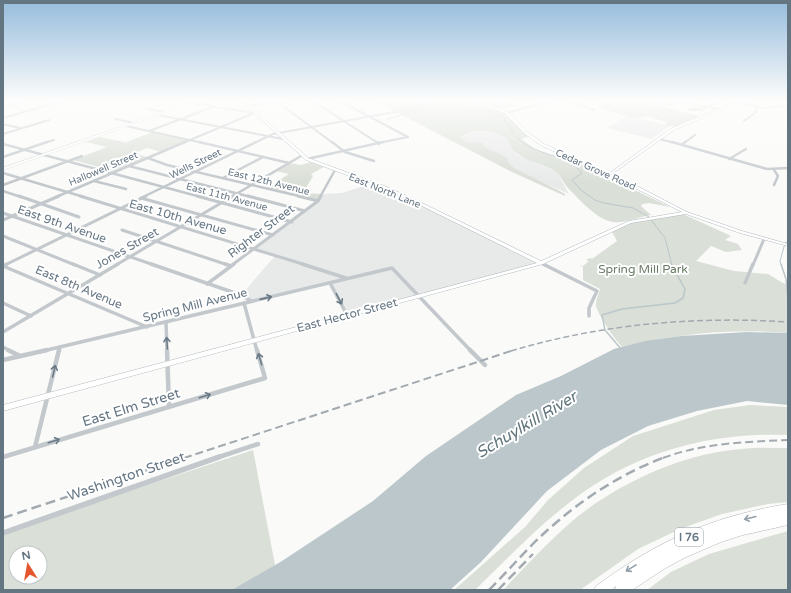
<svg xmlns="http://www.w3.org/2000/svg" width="791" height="593" font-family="'Varela Round',sans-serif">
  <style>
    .built { fill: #e8e9e9 }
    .green { fill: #dadfd7; fill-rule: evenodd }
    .water { fill: #bbc7cb }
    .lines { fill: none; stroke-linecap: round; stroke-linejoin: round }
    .stream-far1 { stroke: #bbc7cb; stroke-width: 1 }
    .stream { stroke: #bbc7cb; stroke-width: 1.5 }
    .secondary-casing { stroke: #b3babf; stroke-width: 1 }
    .primary-casing { stroke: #b5babe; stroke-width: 0.5 }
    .highway-casing { stroke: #b4b9bd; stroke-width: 1 }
    .street-far5 { stroke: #c3c8cc; stroke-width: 2 }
    .street-far4 { stroke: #c3c8cc; stroke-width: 2.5 }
    .street-far3 { stroke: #c3c8cc; stroke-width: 3 }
    .street-far2 { stroke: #c3c8cc; stroke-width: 3.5 }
    .street-far1 { stroke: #c3c8cc; stroke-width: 4.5 }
    .street { stroke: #c3c8cc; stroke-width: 5.5 }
    .secondary { fill: #fff; fill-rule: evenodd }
    .primary { fill: #fff; fill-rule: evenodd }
    .highway { fill: #fff; fill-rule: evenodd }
    .rail-far2 { stroke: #a2aab0; stroke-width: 1.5; stroke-dasharray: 6 3; stroke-linecap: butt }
    .rail-far1 { stroke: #a2aab0; stroke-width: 2; stroke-dasharray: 8 4; stroke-linecap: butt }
    .rail { stroke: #a2aab0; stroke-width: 2.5; stroke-dasharray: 10 5; stroke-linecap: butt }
    .oneway { stroke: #6a7a87 }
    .oneway2 { stroke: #939fa8 }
    .labels { text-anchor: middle; stroke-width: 4; stroke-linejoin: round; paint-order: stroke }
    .far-street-label { font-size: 10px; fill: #657683; stroke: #fff }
    .shield { fill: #fff; stroke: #939fa8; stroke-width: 1 }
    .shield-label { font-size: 11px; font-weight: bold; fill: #657683 }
    .street-label { font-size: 12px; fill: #657683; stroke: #fff }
    .park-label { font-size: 12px; fill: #687a64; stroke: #fff }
    .near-street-label { font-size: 14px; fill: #657683; stroke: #fff }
    .near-water-label { font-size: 16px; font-style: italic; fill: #60757c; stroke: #fff }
  </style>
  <rect width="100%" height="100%" fill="#fafaf8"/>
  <g class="built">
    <path d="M627,116L670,126L652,139L607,128Z"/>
    <path d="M481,131L510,135L517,155L557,172L569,194L509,167L464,142L459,138V134Z"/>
    <path d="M373,183L386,188L541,263L347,315L330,283L254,301L240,296L275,256L255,249L320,199L323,194L342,193Z"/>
  </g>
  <g class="green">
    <path d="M373,100H445L453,103L472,101L506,112L528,137L521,139L535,149L572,163H578L670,207L649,203L642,204L641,206L651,215C640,217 631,221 620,222C601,225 582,202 570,190C564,185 561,175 555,171C537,160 515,162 507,138C494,130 472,128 460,137L466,142L483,143V146L508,158V162L514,168L558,190L565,194V196L512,172Z"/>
    <path d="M484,100H499L516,107C504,107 494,110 484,100Z"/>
    <path d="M608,100H638L699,116L676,126H665L667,122L646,116L635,118L620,114L603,109L598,105Z"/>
    <path d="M153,132L190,140L161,152L147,148L135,153L147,157L114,171L73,160L107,147L86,142L100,137L133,144L126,142Z"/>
    <path d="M311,162L324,167L311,174L313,176L303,193L323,194L318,201L265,189L289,174L276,171L289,163L301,165Z"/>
    <path d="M683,214L731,236L725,240L738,244L742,250L726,252L711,246L696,261L734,271L768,274L788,286V333C735,328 673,334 622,347C616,341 595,311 596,304C596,299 599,294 600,289L583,280V267L579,265L583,266L589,261L586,260L590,258L592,259L617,241L612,232C623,218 665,217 683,214Z"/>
    <path d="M750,405L788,407V435C710,432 636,452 574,499C538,526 507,559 475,590H454L525,527L548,500L584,468L633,436L714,410Z"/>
    <path d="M788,448V502L768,504L722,514L680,529L638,549L580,590H503C532,560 562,526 596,503C640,474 690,453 742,449C757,447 773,448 788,448Z"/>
    <path d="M253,450L275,565L237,590H3V533ZM16,553H40V577H16Z"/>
    <path d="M788,531V590H647L671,572L709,554Z"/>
  </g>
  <path class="water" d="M747,332L788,333V405L747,401L697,411L648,426L601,450L547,491L481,562L450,590H232L282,561L373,501L426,456L516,395L561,376L614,349L645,341L681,336Z"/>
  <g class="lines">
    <g class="stream-far1">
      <path d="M418,104L422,103"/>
      <path d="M429,105L430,100"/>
      <path d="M493,107L503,105L496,100"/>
      <path d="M491,108L489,113L505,118L504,122L509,125L513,134"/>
      <path d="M395,117L429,105L490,111"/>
      <path d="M387,119L394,117"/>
      <path d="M517,137C534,157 566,152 582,173L572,180L582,191L595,200L604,203L633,208L649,217L665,238L672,265"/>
      <path d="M781,265L780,261L785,243L788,241"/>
    </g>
    <g class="stream">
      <path d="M781,264L786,279L788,300"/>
      <path d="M621,349L605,330L602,315L622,309L675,303L683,298L685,289L671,264"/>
    </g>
    <g class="secondary-casing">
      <path id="secondary" d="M240,100H243L308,158L387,187L424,204L541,261L629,221L682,212L633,187L606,177L576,161L542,146L525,134L505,113L467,100H471L507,111L527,132L544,144L578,159L607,175L672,128L740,100H744L674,130L609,176L635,185L687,212L742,231L788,244V246L740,233L686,214L631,223L543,264L3,411V405L537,263L422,206L385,189L306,160Z"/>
    </g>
    <g class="primary-casing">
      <path id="primary" d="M197,100H201L3,170V168Z"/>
    </g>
    <g class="highway-casing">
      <path id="highway" d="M788,504V525L743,535L721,542L684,558L664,569L632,590H615L616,586L611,590H594L596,586C657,541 713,516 788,504Z"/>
    </g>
    <g class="street-far5">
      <path d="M311,100L378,143"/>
      <path d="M338,100L408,137"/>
      <path d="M653,100L670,105L680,102"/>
      <path d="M672,100L723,110"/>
      <path d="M276,101L333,143"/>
      <path d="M573,102L594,110"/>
      <path d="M192,103L254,113"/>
      <path d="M738,103L767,108L788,105"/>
      <path d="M5,106L29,100"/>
      <path d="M247,107L278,100"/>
      <path d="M695,108L700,110H689Z"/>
      <path d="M147,109L166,112"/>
      <path d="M700,110L716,103L704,100"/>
      <path d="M507,113L550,101L593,100"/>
      <path d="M158,115L283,139"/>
      <path d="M3,118L65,100"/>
      <path d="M115,119L134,123"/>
      <path d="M744,121L756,112L757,107"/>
      <path d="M3,124L20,128"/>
      <path d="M126,126L203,143"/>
      <path d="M149,131L213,107"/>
      <path d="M3,134L49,120"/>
      <path d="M659,139L675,143"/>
      <path d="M44,143L54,140"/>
      <path d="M183,143L254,113"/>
      <path d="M254,143L273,134L411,109L423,105L427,100"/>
      <path d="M378,143L408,137"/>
      <path d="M684,143L695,135"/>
    </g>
    <g class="street-far4">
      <path d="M199,142L289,163"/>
      <path d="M332,142L345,152L374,161"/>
      <path d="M377,142L379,144"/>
      <path d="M672,142L767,169L788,168"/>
      <path d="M3,144L201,197"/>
      <path d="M682,145L685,142"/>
      <path d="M3,157L47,142"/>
      <path d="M148,158L167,165L303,197"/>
      <path d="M307,159L383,142"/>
      <path d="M729,159L746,149"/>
      <path d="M129,166L251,197"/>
      <path d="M774,170L778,176L774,185"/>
      <path d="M3,173L84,197"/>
      <path d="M223,178L263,157"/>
      <path d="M94,181L126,189"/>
      <path d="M3,185L82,156"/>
      <path d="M3,191L21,197"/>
      <path d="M56,197L185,142"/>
      <path d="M143,197L256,142"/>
      <path d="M231,197L301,156"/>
      <path d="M320,197L335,170"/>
    </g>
    <g class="street-far3">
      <path d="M19,196L79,217"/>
      <path d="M80,196L306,265"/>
      <path d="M197,196L292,222"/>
      <path d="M248,196L305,211"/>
      <path d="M298,196L318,201"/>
      <path d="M141,198L273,235"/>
      <path d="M3,213L154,265"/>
      <path d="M3,220L59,196"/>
      <path d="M122,230L228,265"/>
      <path d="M3,236L75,265"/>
      <path d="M541,263L545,265"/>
      <path d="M5,265L146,196"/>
      <path d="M116,265L233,196"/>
      <path d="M232,265L318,201L321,196"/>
      <path d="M753,265L764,239"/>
    </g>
    <g class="street-far2">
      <path d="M73,264L100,275"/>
      <path d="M151,264L241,295L251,301"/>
      <path d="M225,264L231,266"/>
      <path d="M302,264L346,278"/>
      <path d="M543,264L597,291L589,308V316"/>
      <path d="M3,266L7,264"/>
      <path d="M3,266L147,327"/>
      <path d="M330,283L347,315"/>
      <path d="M745,283L753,264"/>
      <path d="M207,284L234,264"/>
      <path d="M3,303L31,316"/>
      <path d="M244,303L257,351"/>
      <path d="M166,322L167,351"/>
      <path d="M3,332L118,264"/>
      <path d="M3,347L10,351"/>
      <path d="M43,351L392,268L471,351"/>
      <path d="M59,351L60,347"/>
    </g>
    <g class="street-far1">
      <path d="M8,350L20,356"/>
      <path d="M167,350L169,407"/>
      <path d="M470,350L485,365"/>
      <path d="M3,360L47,350"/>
      <path d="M35,447L59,350"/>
      <path d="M3,457L265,378L257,350"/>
      <path d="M216,458L258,444"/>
    </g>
    <path class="street" d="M3,533L219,457"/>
    <use href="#secondary" class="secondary"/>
    <use href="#primary" class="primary"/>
    <use href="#highway" class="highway"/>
    <path class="rail-far2" d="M511,351C601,324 694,316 788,322"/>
    <g class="rail-far1">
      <path d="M184,458L514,350"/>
      <path d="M663,458C703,443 745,442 788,440"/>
    </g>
    <g class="rail">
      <path d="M3,518L187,457"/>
      <path d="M489,590C510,569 529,546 551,527C585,497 623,473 665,457"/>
      <path d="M498,590L533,554"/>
    </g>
  </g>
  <defs><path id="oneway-shaft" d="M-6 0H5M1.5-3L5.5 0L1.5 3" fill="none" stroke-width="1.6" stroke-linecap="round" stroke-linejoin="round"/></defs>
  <g class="oneway">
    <use href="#oneway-shaft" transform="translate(266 298) rotate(-13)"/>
    <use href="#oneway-shaft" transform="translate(339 299) rotate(62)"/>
    <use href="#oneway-shaft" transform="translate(167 343) rotate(-94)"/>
    <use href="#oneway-shaft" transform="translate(260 359) rotate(-107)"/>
    <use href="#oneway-shaft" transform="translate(54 371) rotate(-77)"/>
    <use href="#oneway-shaft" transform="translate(205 396) rotate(-17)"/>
    <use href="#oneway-shaft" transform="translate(54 441) rotate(-17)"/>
  </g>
  <g class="oneway2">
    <use href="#oneway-shaft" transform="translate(750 518) rotate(166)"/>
    <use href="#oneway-shaft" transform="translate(631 568) rotate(148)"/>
  </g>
  <linearGradient id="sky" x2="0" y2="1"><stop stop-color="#96bcdc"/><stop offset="0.55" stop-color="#fdfdfc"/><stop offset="1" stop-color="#fdfdfc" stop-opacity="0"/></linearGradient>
  <rect width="791" height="183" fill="url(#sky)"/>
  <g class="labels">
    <g class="far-street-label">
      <text transform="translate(195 163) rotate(-26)" y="4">Wells Street</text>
      <text transform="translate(103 168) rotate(-23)" y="4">Hallowell Street</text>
      <text transform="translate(596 169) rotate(24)" y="4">Cedar Grove Road</text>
      <text transform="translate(269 181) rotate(14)" y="4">East 12th Avenue</text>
      <text transform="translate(385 190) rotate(22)" y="4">East North Lane</text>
      <text transform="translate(227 196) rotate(15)" y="4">East 11th Avenue</text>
    </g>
    <rect class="shield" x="675" y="528" width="28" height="18" rx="3"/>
    <g class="shield-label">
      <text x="689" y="541">I 76</text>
    </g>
    <g class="street-label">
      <text transform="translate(178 217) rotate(16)" y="4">East 10th Avenue</text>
      <text transform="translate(62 224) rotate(19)" y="4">East 9th Avenue</text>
      <text transform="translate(261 231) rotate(-37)" y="4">Righter Street</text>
      <text transform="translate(127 248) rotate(-30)" y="4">Jones Street</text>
      <text transform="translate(79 287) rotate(23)" y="4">East 8th Avenue</text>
      <text transform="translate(195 305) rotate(-14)" y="4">Spring Mill Avenue</text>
      <text transform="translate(347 315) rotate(-15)" y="4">East Hector Street</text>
    </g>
    <g class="park-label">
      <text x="643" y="273">Spring Mill Park</text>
    </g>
    <g class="near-street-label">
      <text transform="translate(131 407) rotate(-17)" y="5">East Elm Street</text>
      <text transform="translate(126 476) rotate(-19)" y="5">Washington Street</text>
    </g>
    <g class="near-water-label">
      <text transform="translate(526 424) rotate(-31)" y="6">Schuylkill River</text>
    </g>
  </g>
  <rect width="791" height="593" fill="none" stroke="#657683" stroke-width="8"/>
  <g transform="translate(28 565) rotate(349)"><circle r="19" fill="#ffffff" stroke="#c1c8cd"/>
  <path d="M0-3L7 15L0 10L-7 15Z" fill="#e4572e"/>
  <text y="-6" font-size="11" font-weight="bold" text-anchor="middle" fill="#657683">N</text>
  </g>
</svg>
